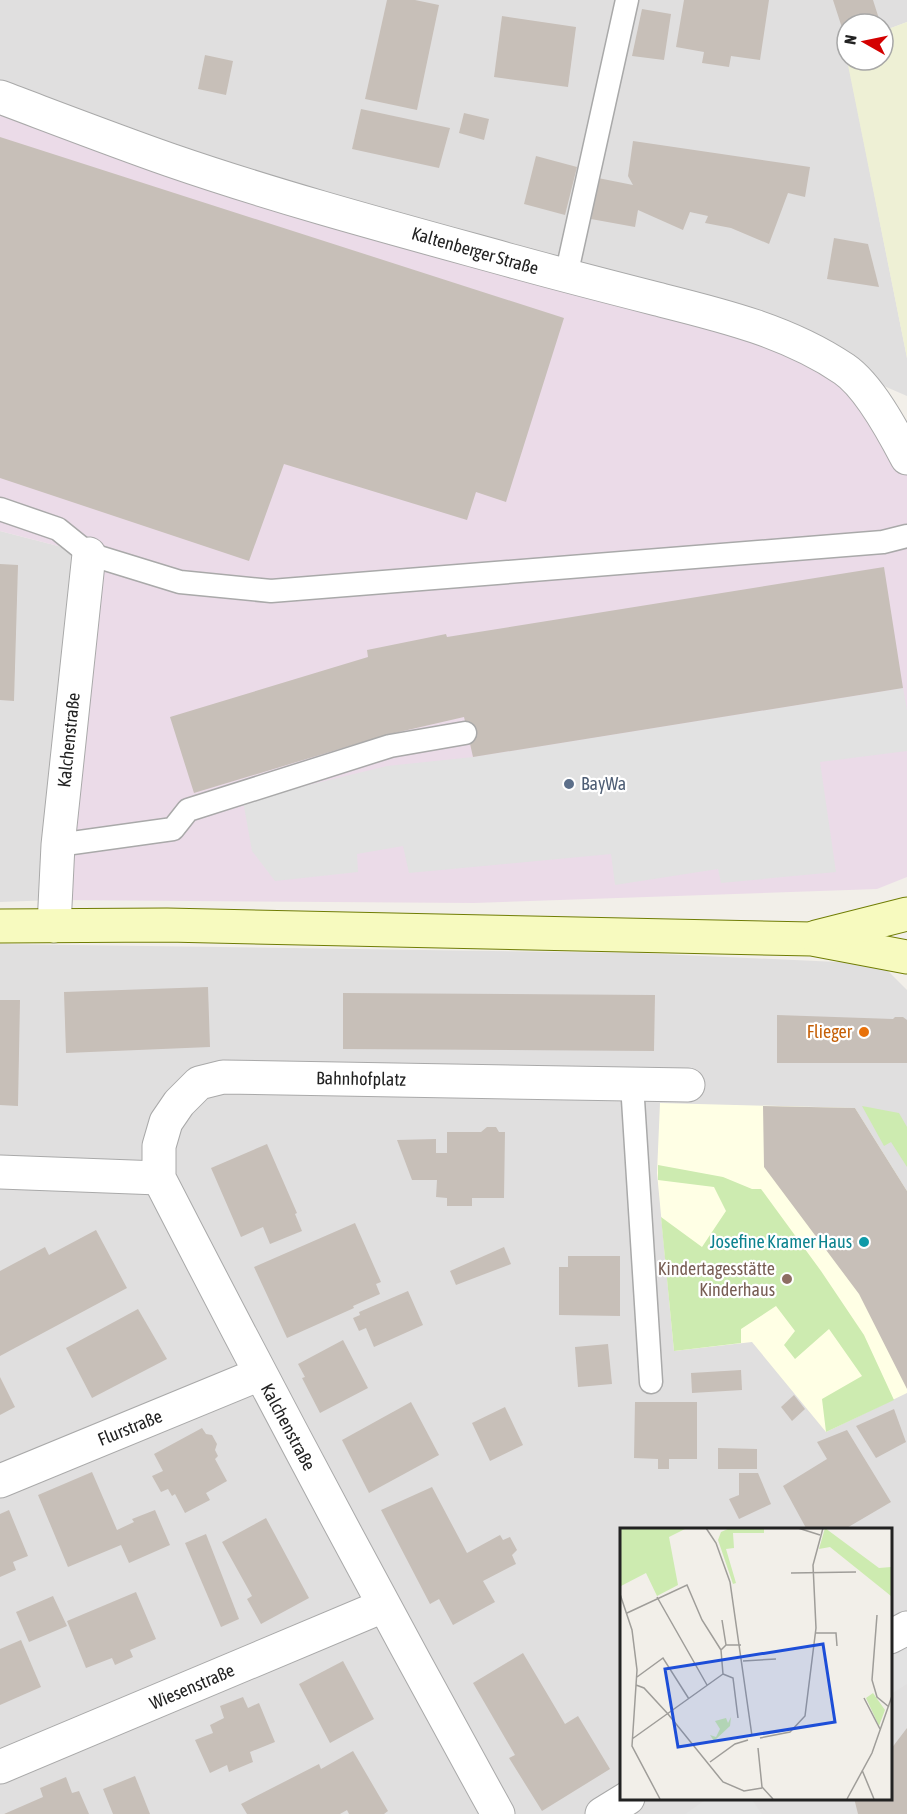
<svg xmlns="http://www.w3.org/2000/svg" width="907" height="1814" font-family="'Asap Condensed',sans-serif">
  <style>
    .residential { fill: #e0dfdf; fill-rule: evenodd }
    .industrial { fill: #ebdbe8 }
    .education { fill: #ffffe5 }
    .farmland { fill: #eef0d5 }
    .grass { fill: #cdebb0 }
    .parking { fill: #e2e2e2 }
    .building { fill: #c7bfb8 }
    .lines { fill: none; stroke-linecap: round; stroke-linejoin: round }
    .lane-casing { stroke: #a9a9a9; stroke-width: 25 }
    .street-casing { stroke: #a9a9a9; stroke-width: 35 }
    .secondary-casing { stroke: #707d05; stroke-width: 35 }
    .lane { stroke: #fff; stroke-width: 22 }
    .street { stroke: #fff; stroke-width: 33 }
    .secondary { stroke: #f7fabf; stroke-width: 33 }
    .service-dot { fill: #5c6f8a; stroke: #fff; stroke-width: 2 }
    .food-dot { fill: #e8710a; stroke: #fff; stroke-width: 2 }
    .culture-dot { fill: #0f9aa8; stroke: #fff; stroke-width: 2 }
    .education-dot { fill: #8d6e63; stroke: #fff; stroke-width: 2 }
    .labels { text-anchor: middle; stroke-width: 4.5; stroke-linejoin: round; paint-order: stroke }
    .street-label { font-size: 18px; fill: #222; stroke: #fff }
    .service-label { font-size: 18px; fill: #4e5e75; stroke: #fff; text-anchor: start }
    .food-label { font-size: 18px; fill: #c56008; stroke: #fff; text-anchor: end }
    .culture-label { font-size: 18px; fill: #0d838f; stroke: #fff; text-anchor: end }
    .education-label { font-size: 18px; fill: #785e54; stroke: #fff; text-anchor: end }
    .inset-road { fill: none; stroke: #9f9d99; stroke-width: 1.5 }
    .view { fill: #1d4ed8; fill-opacity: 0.15; stroke: #1d4ed8; stroke-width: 3 }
    .inset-edge { fill: none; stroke: #222; stroke-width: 3 }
  </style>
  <rect width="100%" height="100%" fill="#f2efe9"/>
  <g class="residential">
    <path d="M0,0H907V22L883,31V24H847V46L845,47L907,358V396L847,370L0,97Z"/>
    <path d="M0,531L89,554L54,900L0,902Z"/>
    <path d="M0,944L638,953L881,964L907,990V1814H0ZM622,1529H890V1798H622Z"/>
  </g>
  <path class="industrial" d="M0,97L847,370L907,458V877L877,889L474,903L54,900L89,554L0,531Z"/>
  <path class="education" d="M660,1103L855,1108L907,1191V1393L826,1432L752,1342L674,1351L657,1173Z"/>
  <path class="farmland" d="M907,22V358L847,60H883V31Z"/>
  <g class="grass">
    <path d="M862,1106L899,1113L907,1127V1167L891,1142L884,1146Z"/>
    <path d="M658,1165L723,1177L752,1189H761L821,1271L864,1335L894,1400L826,1432L822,1399L862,1376L829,1329L795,1359L784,1345L795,1331L776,1306L741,1329V1343L674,1351L661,1217L702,1247L726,1211L714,1187L658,1180Z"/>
  </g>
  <g class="parking">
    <path d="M903,688L907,710V751L820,762L836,872L721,883L718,869L615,885L611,854L409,873L403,846L357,854L358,872L275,881L252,851L243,801L387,766L473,757Z"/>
    <path d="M907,1646V1684L891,1694L890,1656Z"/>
    <path d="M708,1798H751L762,1814H685Z"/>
  </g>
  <g class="building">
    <path d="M387,0H415L439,5L417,110L365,99Z"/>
    <path d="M684,0H769L760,60L731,56L729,67L702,63L704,52L676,47Z"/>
    <path d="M833,0H873L880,22L875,24H847V33L844,34Z"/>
    <path d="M642,9L671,14L664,60L632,56Z"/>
    <path d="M502,16L576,27L568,87L494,77Z"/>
    <path d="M205,55L233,61L226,95L198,89Z"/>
    <path d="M361,109L450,128L439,168L352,149Z"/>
    <path d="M464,113L489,119L484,140L459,133Z"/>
    <path d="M0,137L564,318L506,502L476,492L467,520L284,464L249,561L0,478Z"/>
    <path d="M633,141L810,167L805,197L788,193L769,244L731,228L705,223L708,216L690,212L683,230L638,210L635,227L591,219L598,178L633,185L628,176Z"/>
    <path d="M536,156L577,167L565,215L524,204Z"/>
    <path d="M834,238L868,244L879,287L827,279Z"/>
    <path d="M0,564L18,565L14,701L0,700Z"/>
    <path d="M884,567L903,688L473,757L464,717L386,735L194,793L170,717L368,657L367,650L446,634L447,637Z"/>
    <path d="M208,987L210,1047L66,1053L64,992Z"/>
    <path d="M343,993L655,995L654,1051L343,1049Z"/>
    <path d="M0,1000H20L18,1106L0,1105Z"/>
    <path d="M777,1015L893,1019L895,1017H903L907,1020V1063H777Z"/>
    <path d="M763,1106L855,1108L907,1191V1389L859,1294L764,1167Z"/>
    <path d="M487,1127H496L499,1132H505L504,1198H472V1206H447V1198L436,1197L437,1180H412L397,1140L436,1139V1153H447V1132H481Z"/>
    <path d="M267,1144L297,1213L295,1214L302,1231L270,1244L263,1227L241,1237L211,1168Z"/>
    <path d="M355,1223L381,1282L376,1284L380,1294L353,1306L354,1308L287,1338L254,1267Z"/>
    <path d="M96,1230L127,1288L0,1356V1271L45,1247L49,1255Z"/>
    <path d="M504,1247L511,1264L456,1285L450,1271Z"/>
    <path d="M568,1256H620V1316L559,1315V1267H568Z"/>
    <path d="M408,1291L423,1325L374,1347L366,1328L359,1331L353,1318L360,1315L359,1312Z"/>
    <path d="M138,1309L167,1359L92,1398L66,1348Z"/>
    <path d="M343,1340L368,1388L320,1413L302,1378L305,1377L298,1364Z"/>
    <path d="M608,1344L612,1384L578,1387L575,1347Z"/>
    <path d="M741,1370L742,1390L692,1393L691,1373Z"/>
    <path d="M0,1377L15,1407L0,1415Z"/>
    <path d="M794,1395L805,1409L792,1421L781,1407Z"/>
    <path d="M411,1402L439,1455L369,1493L342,1440Z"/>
    <path d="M635,1402H697V1459H669V1469H658V1459L634,1458Z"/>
    <path d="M505,1407L523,1445L490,1461L472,1423Z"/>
    <path d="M894,1409L906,1442L876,1458L856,1426Z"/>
    <path d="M202,1428L206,1434L212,1435L217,1444L215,1450L218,1456L215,1459L227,1481L206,1493L210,1500L185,1513L175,1494L172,1496L168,1489L161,1492L152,1476L163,1471L154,1454Z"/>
    <path d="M847,1430L891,1502L845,1529L806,1528L783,1486L827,1459L817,1442Z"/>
    <path d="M718,1448L757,1449V1469H718Z"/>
    <path d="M92,1472L117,1530L134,1522L132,1519L155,1510L170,1545L129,1563L121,1545L68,1567L38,1495Z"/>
    <path d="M739,1473H758L771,1504L739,1519L729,1499L739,1495Z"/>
    <path d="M432,1487L467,1553L500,1535L503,1540L510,1537L517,1550L512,1555L516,1564L483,1581L495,1602L453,1625L439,1599L430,1604L381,1510Z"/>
    <path d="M9,1510L28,1556L13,1562L16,1570L0,1577V1514Z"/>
    <path d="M266,1518L309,1598L261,1624L247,1599L252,1596L222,1542Z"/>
    <path d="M206,1534L239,1619L221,1627L185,1543Z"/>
    <path d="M136,1592L156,1639L130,1650L133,1657L115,1665L112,1658L86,1668L67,1621Z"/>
    <path d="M53,1596L67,1626L29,1642L16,1612Z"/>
    <path d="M21,1640L41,1687L0,1705V1649Z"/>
    <path d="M523,1653L565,1724L578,1716L610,1769L542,1811L509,1758L515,1755L473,1683Z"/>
    <path d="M343,1661L374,1719L330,1743L299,1684Z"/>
    <path d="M243,1697L248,1708L259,1703L275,1742L250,1752L253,1762L229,1772L227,1765L210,1773L195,1740L213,1733L210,1725L224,1718L220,1706Z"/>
    <path d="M907,1728V1814H858L854,1798L891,1797V1749Z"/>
    <path d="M353,1751L388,1811L384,1814H349L347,1810L340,1814H247L241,1804L319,1764L321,1769Z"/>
    <path d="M135,1776L150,1814H113L103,1789Z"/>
    <path d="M66,1777L72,1793L79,1791L89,1814H4L43,1797L40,1788Z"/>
  </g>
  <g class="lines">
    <g class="lane-casing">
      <g id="lane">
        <path d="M566,276L627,0"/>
        <path d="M0,509L58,529L89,554L180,582L271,591L883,542L907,536"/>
        <path d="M58,845L173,829L188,810L390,746L465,733"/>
        <path d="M632,1084L651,1382"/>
      </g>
    </g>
    <g class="street-casing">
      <g id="street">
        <path d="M0,97C56,118 113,140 170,160C283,199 400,230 516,262C563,275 610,287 657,299C721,315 788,331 844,369C869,386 893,431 907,458"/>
        <path d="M54,926L58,845L89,554"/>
        <path d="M0,1172L159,1178"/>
        <path d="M0,1481L260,1374"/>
        <path d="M890,1637L907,1628"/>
        <path d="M0,1767L383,1606"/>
        <path d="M498,1814C382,1604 269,1392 159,1178V1146L166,1122L179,1103L199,1083L223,1077L688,1085"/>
        <path d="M602,1814L628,1798"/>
      </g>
    </g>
    <g class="secondary-casing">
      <g id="secondary">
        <path d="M0,926L167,925L812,939L907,957"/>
        <path d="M816,937L907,914"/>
      </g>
    </g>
    <use href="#lane" class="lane"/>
    <use href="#street" class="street"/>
    <use href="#secondary" class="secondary"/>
  </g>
  <circle class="service-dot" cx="569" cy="784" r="6"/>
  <circle class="food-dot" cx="864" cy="1032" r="6"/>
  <circle class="culture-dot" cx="864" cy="1242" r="6"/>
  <circle class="education-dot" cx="787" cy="1279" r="6"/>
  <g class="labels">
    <g class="street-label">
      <text transform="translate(475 251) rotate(16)" y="6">Kaltenberger Straße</text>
      <text transform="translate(69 740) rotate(-84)" y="6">Kalchenstraße</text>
      <text transform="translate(361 1079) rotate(1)" y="6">Bahnhofplatz</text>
      <text transform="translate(288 1427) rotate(62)" y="6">Kalchenstraße</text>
      <text transform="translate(130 1428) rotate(-22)" y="6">Flurstraße</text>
      <text transform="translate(192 1687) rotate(-23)" y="6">Wiesenstraße</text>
    </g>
    <g class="service-label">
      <text x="581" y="790">BayWa</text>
    </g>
    <g class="food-label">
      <text x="852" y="1038">Flieger</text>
    </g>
    <g class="culture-label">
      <text x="852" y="1248">Josefine Kramer Haus</text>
    </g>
    <g class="education-label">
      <text x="775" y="1275">Kindertagesstätte<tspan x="775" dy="21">Kinderhaus</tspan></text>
    </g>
  </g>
  <g transform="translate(620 1528)">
    <rect width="272" height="272" fill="#f2efe9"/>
    <path d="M0,0H67L49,9L58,57L37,68L26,45L1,58ZM110,0H144V5H113L114,20L106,21L116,55L113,56L98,12L101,4ZM205,0L259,40L271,39V68L210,19L199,21ZM253,165L265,182L259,198L246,170ZM111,189L110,198L94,213L90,207L96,209L100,201L95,193L106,190L108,195Z" fill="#cdebb0"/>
    <path class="inset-road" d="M86,0L96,15L110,54L132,208M178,0L200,7M171,45L236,44M0,66L12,102L17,142L12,218L40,271M37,69L87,157M7,85L67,57L82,92L101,122M257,87L252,152L257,169L269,179M102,92L106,117M196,105H216L217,118M123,133L156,131M103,146L113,150L118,190M103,146L101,122L106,117H121M17,149L43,130L69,171M16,157L24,160L48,186L103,254L124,263L142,260M244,170L260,201M140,210L170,204L185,188L196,100L193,37L203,0M12,211L103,146M138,220L142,259L153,271M90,234L115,216L128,212M242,242L254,271M227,271L252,225L272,168"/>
    <path class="view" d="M203,116L215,194L58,219L45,141Z"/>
    <rect width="272" height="272" class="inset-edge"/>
  </g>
  <g transform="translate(865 42) rotate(279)"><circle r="28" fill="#ffffff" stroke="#a7a7a7" stroke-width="1.5"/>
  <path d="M0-4.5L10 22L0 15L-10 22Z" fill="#d40000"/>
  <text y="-9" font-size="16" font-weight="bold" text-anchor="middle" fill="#222222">N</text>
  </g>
</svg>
